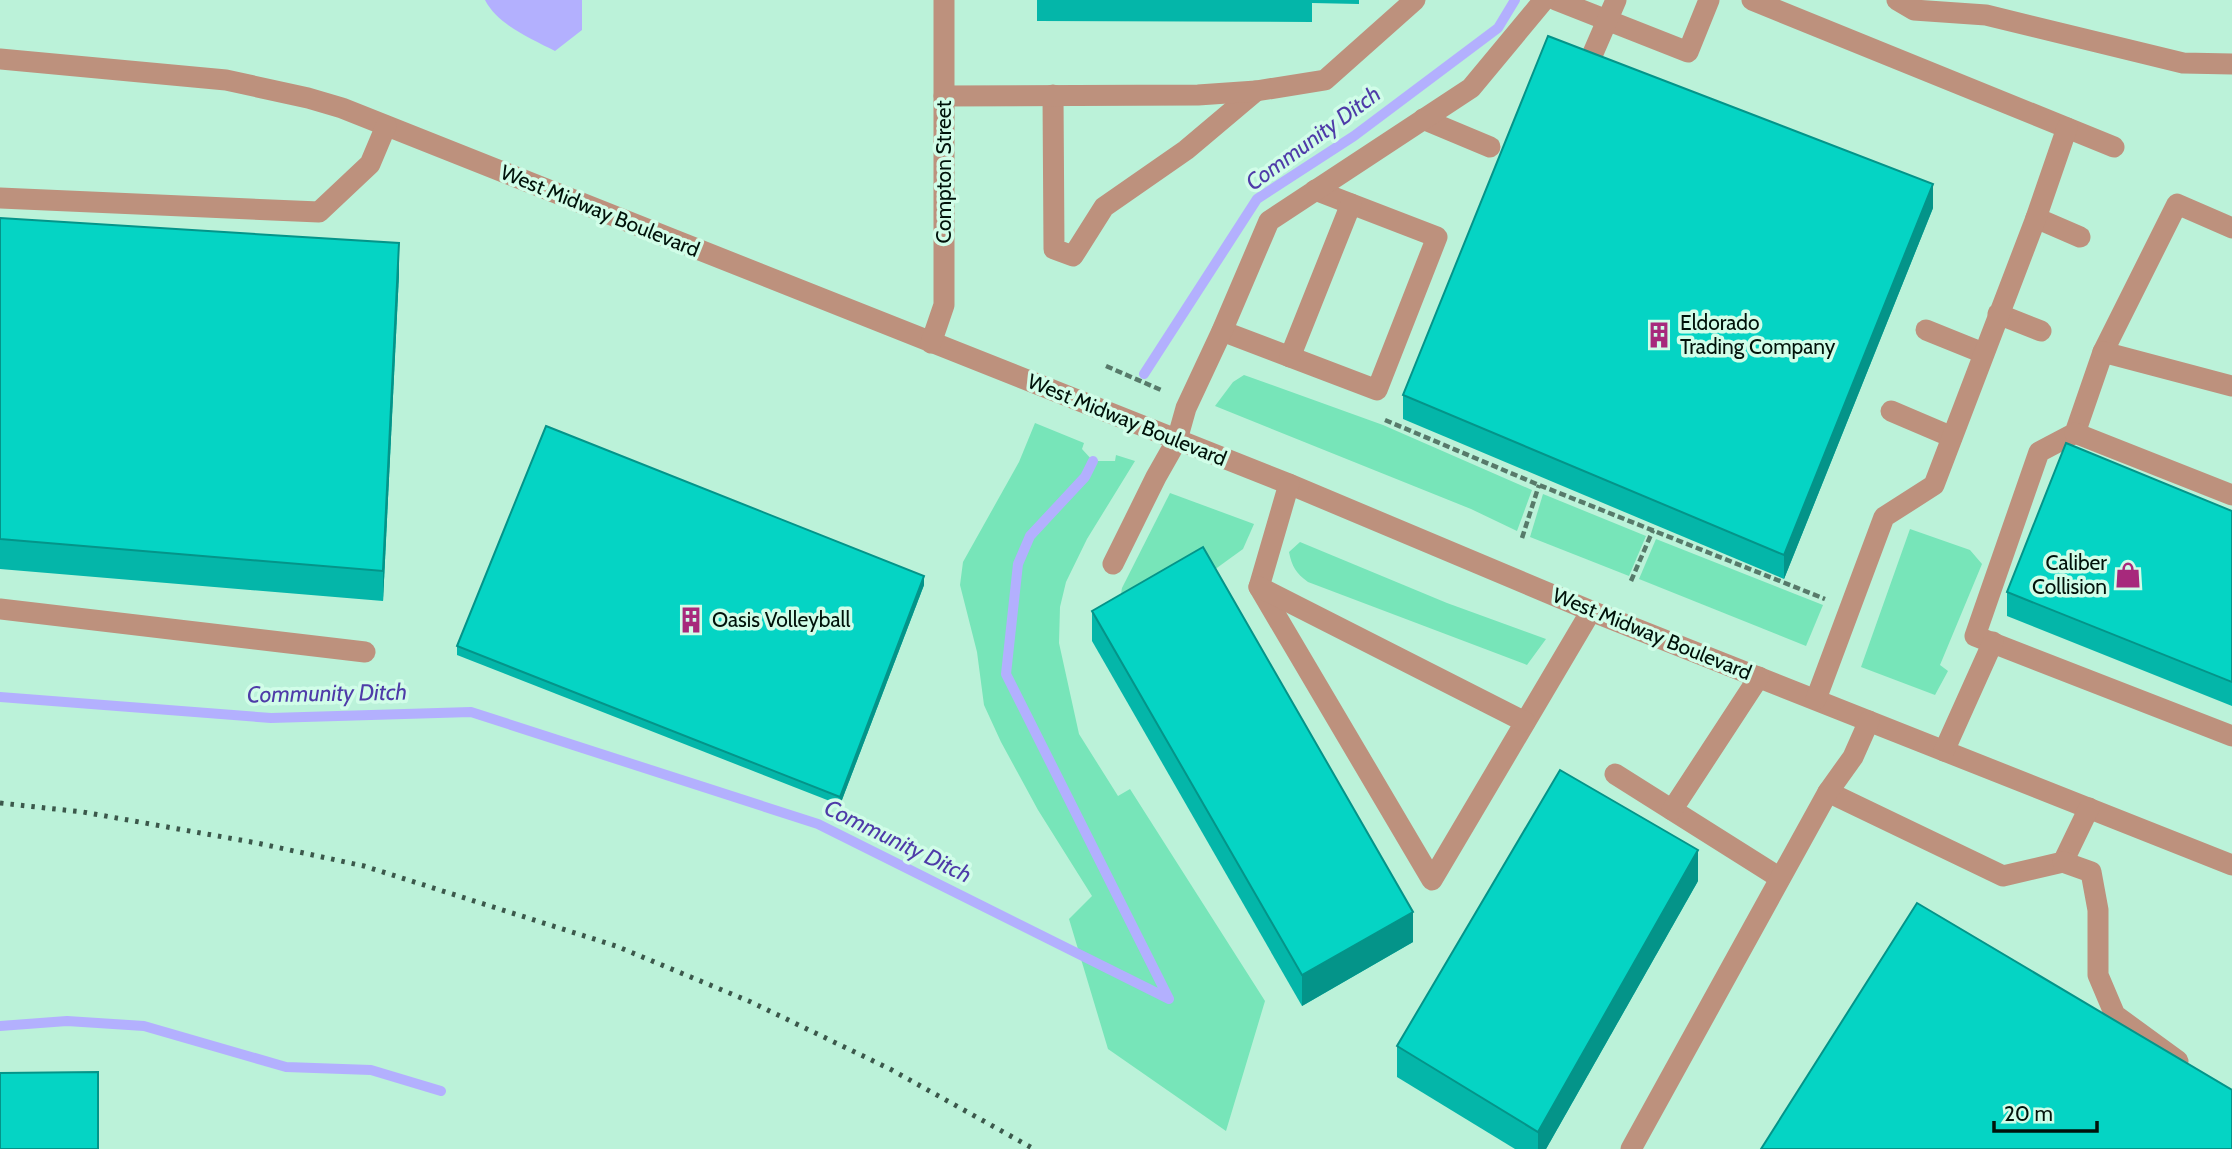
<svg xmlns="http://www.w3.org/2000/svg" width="2232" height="1149" font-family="Cabin,sans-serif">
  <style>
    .green { fill: #77e5b9 }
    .water { fill: #b3b0fe }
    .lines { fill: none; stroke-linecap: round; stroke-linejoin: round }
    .stream { stroke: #b3b0fe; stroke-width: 10 }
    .path { stroke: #577a6a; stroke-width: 4.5; stroke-dasharray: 7 3.5; stroke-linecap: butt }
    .minor { stroke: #bd917d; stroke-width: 21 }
    .rail { stroke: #3b584b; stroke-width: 5; stroke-dasharray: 3.5 7; stroke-linecap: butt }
    .wall { fill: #04b6a9 }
    .shaded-wall { fill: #049489 }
    .building { fill: #05d4c4; stroke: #049489; stroke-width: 2 }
    .labels { text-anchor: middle; stroke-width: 7; stroke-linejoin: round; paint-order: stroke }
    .street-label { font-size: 21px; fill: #01120a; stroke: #d1fde8 }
    .poi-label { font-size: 21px; fill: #01120a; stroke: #d1fde8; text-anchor: start }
    .water-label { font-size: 23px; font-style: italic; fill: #4e3ba8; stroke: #d1fde8 }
  </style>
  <rect width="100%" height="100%" fill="#bbf2d9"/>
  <g class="green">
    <path d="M1244,375L1383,425L1532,490L1517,531L1471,509L1215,406L1233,382Z"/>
    <path d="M1035,423L1084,443L1082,449L1093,461H1115L1116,455L1135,461L1087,539L1066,582L1060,607L1059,643L1079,734L1118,796L1130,789L1265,1001L1226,1131L1108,1049L1069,919L1092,896L1038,810L1001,742L984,705L977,652L960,585L963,562L1019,462Z"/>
    <path d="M1170,493L1254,524L1243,549L1203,578L1115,628L1122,588Z"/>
    <path d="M1543,494L1646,536L1629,576L1530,537Z"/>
    <path d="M1910,529L1970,550L1982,564L1940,665L1948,671L1935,695L1861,667Z"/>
    <path d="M1656,539L1823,605L1806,646L1639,579Z"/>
    <path d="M1300,542L1447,603L1546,639L1527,665L1308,582C1296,573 1292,567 1289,552Z"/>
  </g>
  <path class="water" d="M485,0H582V30L555,51C530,38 498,25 485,0Z"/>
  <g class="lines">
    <g class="stream">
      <path d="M1144,374L1257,199L1354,136L1498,28L1515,0"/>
      <path d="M0,697L271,718L471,712L818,824L1169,999L1006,674L1018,564L1030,536L1085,477L1093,461"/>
      <path d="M0,1026L67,1021L144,1026L286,1067L371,1070L441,1091"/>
    </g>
    <g class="path">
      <path d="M1106,366L1161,390"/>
      <path d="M1385,420L1539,485L1825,599"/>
      <path d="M1522,538L1539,485"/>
      <path d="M1631,581L1653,530"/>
    </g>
    <g class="minor">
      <path d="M1556,0L1688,52L1709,0"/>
      <path d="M1752,0L2114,147"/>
      <path d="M1897,0L1914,10L1986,15L2183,63L2232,64"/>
      <path d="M0,59L226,80L308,98L342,108L1289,484L1591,611L2232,865"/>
      <path d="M1587,67L1616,0"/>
      <path d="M1053,95L1054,249L1073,256L1104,207L1186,150L1256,91"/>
      <path d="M944,96L1198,95L1256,91L1325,80L1415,0"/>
      <path d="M1423,119L1490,147"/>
      <path d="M0,198L319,212L370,164L386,126"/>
      <path d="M2036,218L2080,237"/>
      <path d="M2232,228L2177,204L2103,352L2075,433L2039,452L1975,636L2232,736"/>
      <path d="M1998,314L2041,331"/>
      <path d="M1926,330L1983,353"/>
      <path d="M1222,331L1377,390L1437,237L1315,190"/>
      <path d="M931,343L944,305V0"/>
      <path d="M2103,352L2232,386"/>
      <path d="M1290,357L1351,204"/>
      <path d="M1891,411L1952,437"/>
      <path d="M2075,433L2232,495"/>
      <path d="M1289,484L1259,587L1432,880L1591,611"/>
      <path d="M1113,564L1156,477L1177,440L1186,408L1222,331L1269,221L1471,88L1544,0"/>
      <path d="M1259,587L1525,722"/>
      <path d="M0,609L365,652"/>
      <path d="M1816,699L1884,517L1934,485L2036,218L2067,128"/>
      <path d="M1944,751L1993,642"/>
      <path d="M1615,774L1780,878"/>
      <path d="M1828,792L2003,876L2063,862L2089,808"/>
      <path d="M1672,810L1759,677"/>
      <path d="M2063,862L2091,872L2098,910V975L2115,1015L2178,1061"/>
      <path d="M1631,1149L1828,792L1853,757L1869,721"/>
    </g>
    <path class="rail" d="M0,803L83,812L257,843L364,866L616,946L751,1002L890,1069L1034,1149"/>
  </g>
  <g class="wall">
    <path d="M1037,0H1359V4L1312,3V22L1037,21Z"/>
    <path d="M1933,208L1784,579L1403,419V395Z"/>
    <path d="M0,218L399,274L383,601L0,569Z"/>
    <path d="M2232,511V706L2007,616V592Z"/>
    <path d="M924,585L840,805L457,655V646Z"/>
    <path d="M1092,611L1413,942L1302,1006L1092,641Z"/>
    <path d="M1698,881L1546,1149H1515L1397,1077V1046Z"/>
  </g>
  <g class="shaded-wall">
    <path d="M1933,184V208L1784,579V555Z"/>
    <path d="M399,243V274L383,601V571Z"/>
    <path d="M924,576V585L840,805V797Z"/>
    <path d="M1698,850V881L1546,1149H1538V1132Z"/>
    <path d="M1413,912V942L1302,1006V975Z"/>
  </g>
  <g class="building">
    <path d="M1548,36L1933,184L1784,555L1403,395Z"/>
    <path d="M0,218L399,243L383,571L0,539Z"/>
    <path d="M546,426L924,576L840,797L457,646Z"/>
    <path d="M2066,443L2232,511V682L2007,592Z"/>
    <path d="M1203,547L1413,912L1302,975L1092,611Z"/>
    <path d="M1560,770L1698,850L1538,1132L1397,1046Z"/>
    <path d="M1917,903L2232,1090V1149H1761Z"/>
    <path d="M98,1072V1149H0V1073Z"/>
  </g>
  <defs>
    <g id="building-bare" transform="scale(2.1)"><path d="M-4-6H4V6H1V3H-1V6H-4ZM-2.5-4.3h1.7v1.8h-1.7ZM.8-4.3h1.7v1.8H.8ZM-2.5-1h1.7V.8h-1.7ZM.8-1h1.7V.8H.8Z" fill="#a7297c" stroke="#d1fde8" stroke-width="2.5" paint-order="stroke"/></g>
    <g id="shop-bare" transform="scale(2.1)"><path d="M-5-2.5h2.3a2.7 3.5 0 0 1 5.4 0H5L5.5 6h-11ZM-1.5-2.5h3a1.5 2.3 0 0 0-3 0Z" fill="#a7297c" stroke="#d1fde8" stroke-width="2.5" paint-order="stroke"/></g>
  </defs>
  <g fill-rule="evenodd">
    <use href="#building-bare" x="1659" y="335"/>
    <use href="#shop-bare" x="2128" y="575"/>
    <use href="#building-bare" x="691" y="620"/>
  </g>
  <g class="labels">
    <g class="street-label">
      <text transform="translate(944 172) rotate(-90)" y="7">Compton Street</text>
      <text transform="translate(600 211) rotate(22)" y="7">West Midway Boulevard</text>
      <text transform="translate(1127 420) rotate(22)" y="7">West Midway Boulevard</text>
      <text transform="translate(1652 634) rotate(22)" y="7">West Midway Boulevard</text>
    </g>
    <g class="poi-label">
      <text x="1680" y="330">Eldorado<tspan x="1680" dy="24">Trading Company</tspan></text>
      <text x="2107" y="570" text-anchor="end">Caliber<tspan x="2107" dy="24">Collision</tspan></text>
      <text x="712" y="627">Oasis Volleyball</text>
    </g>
    <g class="water-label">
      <text transform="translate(1313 138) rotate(-36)" y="8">Community Ditch</text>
      <text transform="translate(327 693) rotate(-1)" y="8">Community Ditch</text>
      <text transform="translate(898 841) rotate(26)" y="8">Community Ditch</text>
    </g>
  </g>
  <path d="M1994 1121v10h103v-10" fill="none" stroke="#01120a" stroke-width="3.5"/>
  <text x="2004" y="1121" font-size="21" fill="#01120a" stroke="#d1fde8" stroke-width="5" paint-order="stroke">20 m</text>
</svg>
